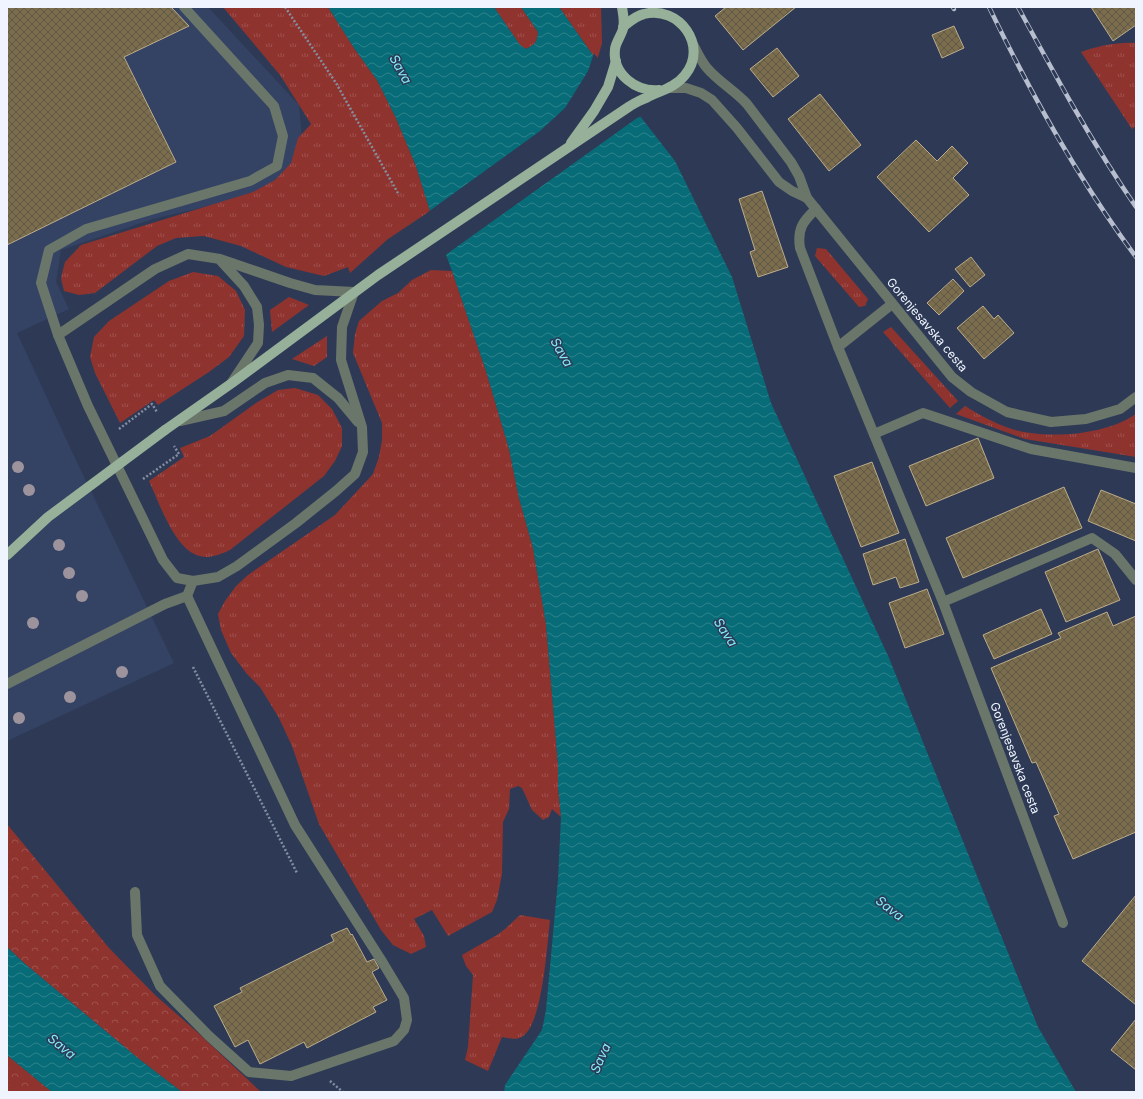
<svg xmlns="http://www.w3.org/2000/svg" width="1143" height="1099" font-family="Inter,sans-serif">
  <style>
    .built { fill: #344264 }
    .grass { fill: url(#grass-tufts) }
    .forest { fill: url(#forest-crowns) }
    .water { fill: url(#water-waves) }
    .pier { fill: #2e3a55 }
    .building { fill: url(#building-cross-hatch); stroke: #bcac8a }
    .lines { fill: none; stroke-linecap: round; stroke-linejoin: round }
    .path { stroke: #858ea1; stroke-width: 2.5; stroke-dasharray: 2 2; stroke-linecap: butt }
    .lane { stroke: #6a766a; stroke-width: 10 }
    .street { stroke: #6a766a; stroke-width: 10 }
    .primary { stroke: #97b099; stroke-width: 10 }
    .rail-casing { stroke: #b7bece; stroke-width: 4.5 }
    .rail { stroke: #2e3a55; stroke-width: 3; stroke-dasharray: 9; stroke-linecap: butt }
    .primary-bridge { stroke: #97b099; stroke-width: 10 }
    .tree { fill: #9d939c }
    .labels { text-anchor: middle; stroke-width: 3; stroke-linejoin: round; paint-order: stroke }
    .street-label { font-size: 12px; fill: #eff4ff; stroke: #2e3a55 }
    .water-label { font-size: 13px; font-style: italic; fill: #82ecfa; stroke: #2e3a55 }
  </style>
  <defs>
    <pattern id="grass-tufts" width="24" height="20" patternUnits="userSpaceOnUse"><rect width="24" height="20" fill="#8f332e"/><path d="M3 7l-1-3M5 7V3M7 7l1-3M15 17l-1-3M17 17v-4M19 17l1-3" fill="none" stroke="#9f514d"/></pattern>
    <pattern id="forest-crowns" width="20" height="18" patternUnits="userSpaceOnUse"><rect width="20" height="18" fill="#8f332e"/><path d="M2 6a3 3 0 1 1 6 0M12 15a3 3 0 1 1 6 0" fill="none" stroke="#9f514d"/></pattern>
    <pattern id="water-waves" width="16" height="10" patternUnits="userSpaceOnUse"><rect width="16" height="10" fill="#076c77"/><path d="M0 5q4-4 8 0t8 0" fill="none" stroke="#2b828b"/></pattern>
    <pattern id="building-cross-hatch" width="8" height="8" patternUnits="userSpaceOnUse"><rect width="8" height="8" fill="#7b6d4c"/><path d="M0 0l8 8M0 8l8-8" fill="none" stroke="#5f594c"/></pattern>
  </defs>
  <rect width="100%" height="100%" fill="#2e3a55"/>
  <path class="built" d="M7,7H208L299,105L306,183L153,219L61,250L56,282L69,309L17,333L74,456L174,663L7,741Z"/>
  <g class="grass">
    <path d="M223,7H328L354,48L377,80L396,118L416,166L430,211L388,239L350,273L348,267L324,276L286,267L241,246L204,236L176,238L157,246L95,293L79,295L64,291L61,278L65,262L81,245L253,192L275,180L291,163L298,138L311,124L280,75Z"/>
    <path d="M494,7H521L538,32C537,42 535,45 526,49L520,45Z"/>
    <path d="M559,7H601L602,43L597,61Z"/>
    <path d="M1136,43V126L1132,129L1081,52C1098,46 1117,42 1136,43Z"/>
    <path d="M817,248L826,249L868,299L865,306L859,307L815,256Z"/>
    <path d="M431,270L452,271L486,371L509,449L519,498L533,548L546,624L558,765V787L561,817L552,809L549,817L543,820L532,810L522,788L518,786L510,789L509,809L503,822L502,874L497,900L492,912L448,936L432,910L414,919L424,936L426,947L411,954L393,945L381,930L319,824L292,746L279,718L260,687L247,674L231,653L221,630L218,614L225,601L236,586L248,575L335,515L373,474L379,457L382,440V423L353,353L355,334L359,321L382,301L398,293L412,280Z"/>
    <path d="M193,272L218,276L236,291L245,310L244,336L229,357L209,372L158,405L154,400L120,423L95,373L90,357L94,337L109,321L169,281Z"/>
    <path d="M289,297L309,305L272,332L270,310Z"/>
    <path d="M891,327L958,401L950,408L883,332Z"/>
    <path d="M327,336V357L314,366L292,359Z"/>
    <path d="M295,388L318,395L332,409L342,428V446L335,461L324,476L230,550C221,554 210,559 200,556C175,551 159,502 149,481L184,457L180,448L210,436L256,403L278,390Z"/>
    <path d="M965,406C983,417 1003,428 1024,432C1058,438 1107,434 1136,414V457L1025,439L956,414Z"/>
    <path d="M520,915L550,920C547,944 543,1022 523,1036C516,1041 510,1038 502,1037L488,1071L465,1060L468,1047L473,975L466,966L462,955L497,935L505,929Z"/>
  </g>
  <g class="forest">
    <path d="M7,824L109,948L155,995L196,1031L261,1092H182L139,1059L24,963L7,947Z"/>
    <path d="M7,1055L52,1092H7Z"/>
  </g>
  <g class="water">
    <path d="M328,7H494L520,45L526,49C535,45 537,42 538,32L521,7H559L597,61L675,161L732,277L771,403L889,658L1038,1027L1076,1092H504L505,1085L542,1030L546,1010L558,880L561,817L558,787V765L546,624L533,548L519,498L509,449L486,371L452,271L430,211L416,166L396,118L377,80L354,48Z"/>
    <path d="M7,947L24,963L139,1059L182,1092H52L7,1055Z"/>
  </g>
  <path class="pier" d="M594,53L642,116L637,118L444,256L428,212L540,131L565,108L588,71Z"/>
  <g class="building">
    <path d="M7,7H171L189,26L124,57L176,162L7,245Z"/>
    <path d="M726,7H796L743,50L715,16Z"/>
    <path d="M1091,7H1136V25L1113,41Z"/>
    <path d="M954,26L964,48L942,58L932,35Z"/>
    <path d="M777,48L799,76L773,97L750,69Z"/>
    <path d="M820,94L861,145L829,171L788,119Z"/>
    <path d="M916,140L937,161L952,146L968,163L953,178L969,195L929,232L877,177Z"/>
    <path d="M762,191L788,267L758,277L750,252L755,250L739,199Z"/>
    <path d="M971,257L985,275L970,287L955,269Z"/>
    <path d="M953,279L964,291L939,315L927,303Z"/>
    <path d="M983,306L994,319L998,315L1014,333L984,359L957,328Z"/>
    <path d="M978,438L994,478L926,506L909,466Z"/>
    <path d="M872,462L899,533L861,547L834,476Z"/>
    <path d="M1064,487L1082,528L963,578L946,538Z"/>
    <path d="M1101,490L1136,504V541L1088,521Z"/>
    <path d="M905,539L919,582L900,588L896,577L873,585L863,554Z"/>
    <path d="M1098,549L1120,600L1066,622L1045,572Z"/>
    <path d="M927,589L944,634L905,648L889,603Z"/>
    <path d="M1041,609L1052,634L994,659L983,635Z"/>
    <path d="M1107,612L1113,626L1136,616V832L1073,859L1054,816L1059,814L1036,762L1032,763L991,668L1061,638L1058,633Z"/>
    <path d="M1136,895V1005L1082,961Z"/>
    <path d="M347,928L351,935L352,934L367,962L374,959L379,968L372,972L387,1000L373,1007L376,1012L307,1048L304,1042L260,1064L248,1040L235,1047L214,1006L242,992L240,988L334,941L331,935Z"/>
    <path d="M1136,1019V1070L1111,1050Z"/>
  </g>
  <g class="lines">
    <g class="path">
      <path d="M285,7L336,83L399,195"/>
      <path d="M119,429L152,404L157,412"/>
      <path d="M143,479L179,454L174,446"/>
      <path d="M193,667L297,873"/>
      <path d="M330,1081L343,1092"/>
    </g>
    <g class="lane">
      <path d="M58,335L41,283L49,250L86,229L250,181L277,166L283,136L274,106L184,7"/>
      <path d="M7,684L165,604L187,596L193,581"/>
      <path d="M135,892L137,935L160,986L209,1036L249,1072L291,1076L394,1041L404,1030L407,1020L404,998L383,963L295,825L187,596"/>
    </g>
    <g class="street">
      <path d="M693,44C697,52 701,61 707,68C719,82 735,91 747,104L791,162L799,176L807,198L952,377L971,392L1007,412L1051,422L1086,419L1120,409L1136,397"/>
      <path d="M669,88H686L701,93L712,100L737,128L779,182L792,191L807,198"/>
      <path d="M816,209C803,221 797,229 800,248L838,347L943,602L1063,923"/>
      <path d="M188,254L220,259L290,283L315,290L354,292L342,327L341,360L362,427L363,452L355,474L336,491L296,523L237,566L218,577L193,581L177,578L163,560L88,406L58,335L155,269Z"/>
      <path d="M221,261L244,286L257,307L259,325L258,343L232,382"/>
      <path d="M838,347L892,304"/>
      <path d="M180,421L224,411L265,383L288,375L313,378L338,398L358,422"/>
      <path d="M874,434L923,413L1031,449L1136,468"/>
      <path d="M943,602L1092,538L1115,554L1136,580"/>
    </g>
    <g class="primary">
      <path d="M622,7C623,14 625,22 623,29C621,36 616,42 615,49C612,75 637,92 659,90"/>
      <path d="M571,143L594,111L608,87L616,61"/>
      <path d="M165,430L232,383L378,275L630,106C635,103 640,100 646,98C659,91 675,88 685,75C709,46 679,5 644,14C635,16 629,22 623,27"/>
    </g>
    <g class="rail-casing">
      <g id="rail">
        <path d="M953,7L954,9"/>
        <path d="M989,7C1031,94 1078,179 1136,257"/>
        <path d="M1018,7C1055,75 1092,143 1136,207"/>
      </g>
    </g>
    <use href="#rail" class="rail"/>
    <path class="primary-bridge" d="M7,555L48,517L165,430"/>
  </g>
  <g class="tree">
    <circle cx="18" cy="467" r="6"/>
    <circle cx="29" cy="490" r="6"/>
    <circle cx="59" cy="545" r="6"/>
    <circle cx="69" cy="573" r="6"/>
    <circle cx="82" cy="596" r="6"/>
    <circle cx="33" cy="623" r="6"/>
    <circle cx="122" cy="672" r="6"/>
    <circle cx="70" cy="697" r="6"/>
    <circle cx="19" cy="718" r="6"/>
  </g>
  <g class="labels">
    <g class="street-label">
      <text transform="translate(927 325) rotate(50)" y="4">Gorenjesavska cesta</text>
      <text transform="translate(1015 758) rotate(69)" y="4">Gorenjesavska cesta</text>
    </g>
    <g class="water-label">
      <text transform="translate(401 69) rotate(61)" y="5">Sava</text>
      <text transform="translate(562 352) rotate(60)" y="5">Sava</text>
      <text transform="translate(726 632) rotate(57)" y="5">Sava</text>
      <text transform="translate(890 908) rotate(38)" y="5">Sava</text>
      <text transform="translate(62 1046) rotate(39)" y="5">Sava</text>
      <text transform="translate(600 1058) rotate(-66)" y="5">Sava</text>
    </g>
  </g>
  <rect width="1143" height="1099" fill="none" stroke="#eff4ff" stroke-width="16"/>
</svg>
